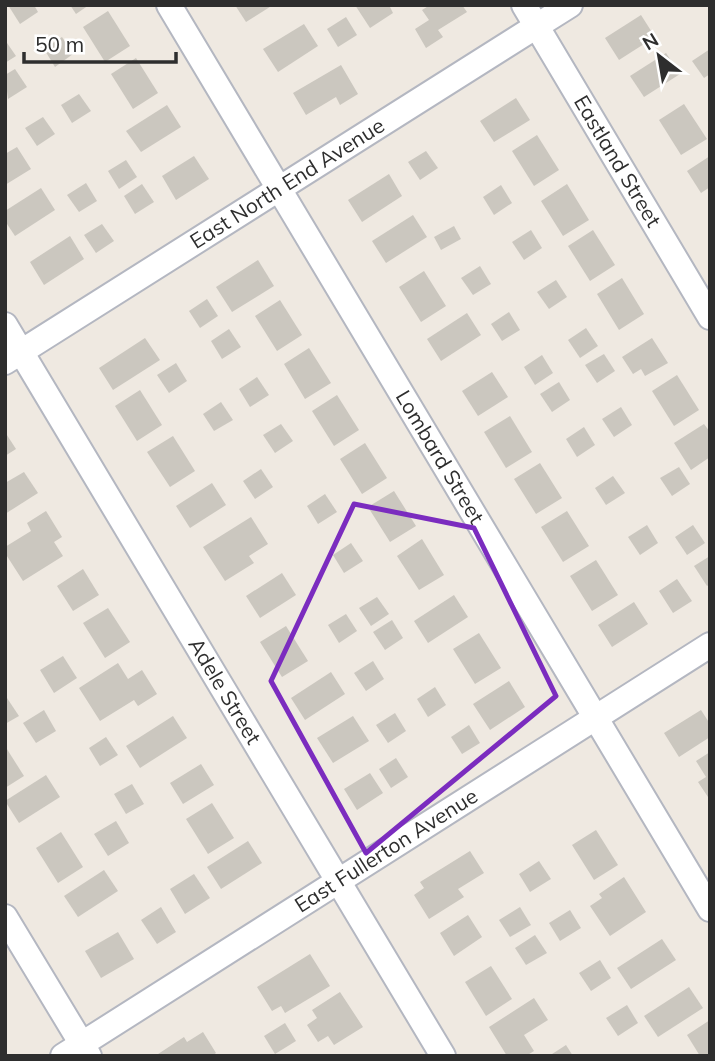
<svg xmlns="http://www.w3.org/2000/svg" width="715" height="1061" font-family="Mulish,sans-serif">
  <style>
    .building { fill: #cbc7bf }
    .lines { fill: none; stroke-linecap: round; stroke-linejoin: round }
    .minor-casing { stroke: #b4b7c1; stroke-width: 28 }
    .minor { stroke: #fff; stroke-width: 24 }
    .marked { fill: none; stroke: #7b2cbf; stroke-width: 5; stroke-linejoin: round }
    .labels { text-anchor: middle; stroke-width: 6; stroke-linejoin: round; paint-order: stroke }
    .street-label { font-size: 21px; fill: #2e2e2e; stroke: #fff }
  </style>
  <rect width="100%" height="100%" fill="#efe9e1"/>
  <g class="building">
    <path d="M8,5H34L38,12L20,24Z"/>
    <path d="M70,5H89L76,14Z"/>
    <path d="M235,5H273L246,22Z"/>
    <path d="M355,5H389L393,13L370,28Z"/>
    <path d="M430,5H462L467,12L438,30L443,37L426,48L415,29L429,20L422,10Z"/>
    <path d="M108,11L130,46L105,62L83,27Z"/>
    <path d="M641,15L655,37L619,60L605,38Z"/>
    <path d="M346,17L357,35L338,47L327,29Z"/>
    <path d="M304,24L318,46L278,72L263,49Z"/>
    <path d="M62,37L73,54L55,67L44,49Z"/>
    <path d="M5,40L16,56L5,63Z"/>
    <path d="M710,49V74L704,78L692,61Z"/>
    <path d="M666,53L680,74L644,97L630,76Z"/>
    <path d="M136,58L158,93L133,109L111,74Z"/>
    <path d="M341,65L358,94L340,105L336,97L306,115L293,93Z"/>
    <path d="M15,69L27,87L8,99L5,75Z"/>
    <path d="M79,94L91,111L72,123L61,105Z"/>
    <path d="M516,98L530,120L494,142L480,121Z"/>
    <path d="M684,104L707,139L681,155L659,120Z"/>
    <path d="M167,105L181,127L141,152L126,131Z"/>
    <path d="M43,117L55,134L37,146L25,128Z"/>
    <path d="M537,135L559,170L534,186L512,151Z"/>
    <path d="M17,147L31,169L5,185V154Z"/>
    <path d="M426,151L438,168L420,180L408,162Z"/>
    <path d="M194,156L209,179L176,200L162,176Z"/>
    <path d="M710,156V187L701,193L687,171Z"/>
    <path d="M126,160L137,177L119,189L108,171Z"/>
    <path d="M389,174L402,196L362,222L348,200Z"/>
    <path d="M86,183L97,201L79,212L67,195Z"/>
    <path d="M142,184L154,202L135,214L124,196Z"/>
    <path d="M567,184L589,220L563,236L541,201Z"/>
    <path d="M501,185L512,203L494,215L483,197Z"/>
    <path d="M41,188L55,210L15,236L5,221V211Z"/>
    <path d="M413,215L427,237L386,263L372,241Z"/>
    <path d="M102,224L114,241L96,253L84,235Z"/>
    <path d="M454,226L461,239L441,250L434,237Z"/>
    <path d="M531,230L542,248L524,260L512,242Z"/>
    <path d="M593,230L615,265L590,281L568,246Z"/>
    <path d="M70,236L84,259L44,285L30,262Z"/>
    <path d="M258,260L274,286L232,312L216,287Z"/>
    <path d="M480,266L491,284L473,295L461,278Z"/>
    <path d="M424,271L446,306L421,322L399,287Z"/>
    <path d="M622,278L644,314L619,330L597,294Z"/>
    <path d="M556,280L567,297L549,309L537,292Z"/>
    <path d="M207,299L218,316L200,328L189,311Z"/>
    <path d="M280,300L302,335L277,351L255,316Z"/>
    <path d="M509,312L520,330L502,341L491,324Z"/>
    <path d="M467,313L481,335L441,361L427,339Z"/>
    <path d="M586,328L598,346L580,358L568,340Z"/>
    <path d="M229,329L241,347L222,359L211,341Z"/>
    <path d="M145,338L160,360L113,390L99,368Z"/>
    <path d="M652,338L668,363L645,376L641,369L633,374L622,357Z"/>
    <path d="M309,348L331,383L305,399L284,364Z"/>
    <path d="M604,354L615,371L597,383L585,365Z"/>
    <path d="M542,355L553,373L535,385L524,367Z"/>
    <path d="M176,363L187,381L169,393L157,375Z"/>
    <path d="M492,372L508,397L478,416L462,391Z"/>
    <path d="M677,375L699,410L674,426L652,391Z"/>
    <path d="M257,377L269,395L250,407L239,389Z"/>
    <path d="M559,382L570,400L552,412L540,394Z"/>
    <path d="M140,390L162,425L137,441L115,406Z"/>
    <path d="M337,395L359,430L334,446L312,411Z"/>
    <path d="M221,402L233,420L214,431L203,414Z"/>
    <path d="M621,407L632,425L614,437L602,419Z"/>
    <path d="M510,416L532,452L506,468L484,432Z"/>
    <path d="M281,424L293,441L275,453L263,435Z"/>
    <path d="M704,424L710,432V457L691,470L674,443Z"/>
    <path d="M584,427L595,445L577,457L566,439Z"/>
    <path d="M5,432L16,449L5,456Z"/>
    <path d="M173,436L195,471L170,487L147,452Z"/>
    <path d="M365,443L387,478L362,494L340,459Z"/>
    <path d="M540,463L562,498L536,514L514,479Z"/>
    <path d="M679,467L690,484L672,496L660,478Z"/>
    <path d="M261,469L273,487L255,499L243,481Z"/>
    <path d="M24,472L38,493L5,514V483Z"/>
    <path d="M613,476L625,493L606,505L595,488Z"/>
    <path d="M212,483L226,505L190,528L176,506Z"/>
    <path d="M394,491L416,526L390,542L368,507Z"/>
    <path d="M325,494L337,512L318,524L307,506Z"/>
    <path d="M46,511L62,537L54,542L63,556L23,581L5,553V547L31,531L27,523Z"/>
    <path d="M567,511L589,546L563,562L541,527Z"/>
    <path d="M251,517L268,544L249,556L254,563L225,581L203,547Z"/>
    <path d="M647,525L658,543L640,555L628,537Z"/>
    <path d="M693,525L705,543L687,555L675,537Z"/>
    <path d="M422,539L444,575L419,590L397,556Z"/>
    <path d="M351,543L363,561L344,573L333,555Z"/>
    <path d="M710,556V584L707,586L694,566Z"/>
    <path d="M596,560L618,595L592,611L570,576Z"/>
    <path d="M83,569L99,595L73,611L57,586Z"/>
    <path d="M282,573L296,595L260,618L246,596Z"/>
    <path d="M677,579L692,601L673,613L659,591Z"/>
    <path d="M454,595L468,617L428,643L414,621Z"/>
    <path d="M377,597L389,614L371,626L359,608Z"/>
    <path d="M634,602L648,624L612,647L598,625Z"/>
    <path d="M108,608L130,642L105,658L83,623Z"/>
    <path d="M346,614L357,631L339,643L328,625Z"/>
    <path d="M392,620L403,638L385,650L373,632Z"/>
    <path d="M286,626L308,661L282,677L260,642Z"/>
    <path d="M479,633L501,668L475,684L453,649Z"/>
    <path d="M63,656L77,678L54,693L40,670Z"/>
    <path d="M373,661L384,679L366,691L354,673Z"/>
    <path d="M118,663L128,679L142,670L157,694L138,706L134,700L100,721L79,688Z"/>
    <path d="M331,672L345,694L305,720L291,698Z"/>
    <path d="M509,681L525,707L490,730L473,704Z"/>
    <path d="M435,687L446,705L428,717L417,699Z"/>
    <path d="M5,695L19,716L5,724Z"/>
    <path d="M44,710L56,731L36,743L23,723Z"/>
    <path d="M701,710L710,724V737L679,757L664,733Z"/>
    <path d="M395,713L406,731L388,743L376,725Z"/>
    <path d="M173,716L187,738L140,768L126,746Z"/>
    <path d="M353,716L369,741L333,763L317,738Z"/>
    <path d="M469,725L480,743L462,754L451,737Z"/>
    <path d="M106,737L118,755L100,766L89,748Z"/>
    <path d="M5,746L24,776L5,788Z"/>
    <path d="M710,752V800L698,782L706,777L696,761Z"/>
    <path d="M396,758L408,777L391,788L379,769Z"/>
    <path d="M201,764L214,785L183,804L170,783Z"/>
    <path d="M370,773L383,793L357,810L344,789Z"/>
    <path d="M46,775L60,797L19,823L5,801Z"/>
    <path d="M132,784L144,804L126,814L114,794Z"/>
    <path d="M212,803L234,838L208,854L186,819Z"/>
    <path d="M116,821L129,843L108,856L94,834Z"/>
    <path d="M596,830L618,865L594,880L572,845Z"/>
    <path d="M61,832L83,867L58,883L36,848Z"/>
    <path d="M248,841L262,863L221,889L207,867Z"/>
    <path d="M470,851L484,873L458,889L464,897L429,919L414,895L424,888L420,882Z"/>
    <path d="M539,861L551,879L530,892L519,874Z"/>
    <path d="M104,870L118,891L78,917L64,896Z"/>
    <path d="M194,874L210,898L185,914L170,889Z"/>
    <path d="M624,877L646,912L610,936L590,906L602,898L599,894Z"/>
    <path d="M161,907L176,932L157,944L141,920Z"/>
    <path d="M520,907L531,925L510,937L499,920Z"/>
    <path d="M570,910L581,928L560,941L549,923Z"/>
    <path d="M468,915L482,937L454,956L440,933Z"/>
    <path d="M118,932L134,959L101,978L85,951Z"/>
    <path d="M535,935L547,953L526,965L515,948Z"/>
    <path d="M662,939L676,960L631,989L617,968Z"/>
    <path d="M310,954L330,986L285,1013L281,1006L272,1011L257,987Z"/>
    <path d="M600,960L611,978L591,991L579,973Z"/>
    <path d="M491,966L512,999L486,1016L465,982Z"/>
    <path d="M689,987L703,1008L658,1037L644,1016Z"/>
    <path d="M340,992L363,1027L334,1045L328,1036L318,1042L307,1025L317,1018L312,1010Z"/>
    <path d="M534,998L548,1020L524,1035L534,1051L526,1056H507L489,1027Z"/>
    <path d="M627,1005L638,1023L618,1036L606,1018Z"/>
    <path d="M710,1020V1056H700L687,1035Z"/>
    <path d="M285,1023L296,1041L275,1054L264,1036Z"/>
    <path d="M203,1032L216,1053L212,1056H155L184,1037L187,1042Z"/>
    <path d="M566,1045L573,1056H549Z"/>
  </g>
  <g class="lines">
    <g class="minor-casing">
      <g id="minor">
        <path id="s1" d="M169,5L710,909"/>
        <path id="s2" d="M524,5L710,317"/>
        <path id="s3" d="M5,325L443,1056"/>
        <path id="s4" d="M5,362L570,5"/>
        <path d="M5,917L89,1056"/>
        <path id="s5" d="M63,1056L710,645"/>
      </g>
    </g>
    <use href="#minor" class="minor"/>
  </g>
  <path class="marked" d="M354,504L474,528L556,696L366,853L271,681Z"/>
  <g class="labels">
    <g class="street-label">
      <text dy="7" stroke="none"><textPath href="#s2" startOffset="182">Eastland Street</textPath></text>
      <text dy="7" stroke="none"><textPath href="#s4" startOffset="334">East North End Avenue</textPath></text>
      <text dy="7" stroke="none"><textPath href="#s1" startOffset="527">Lombard Street</textPath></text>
      <text dy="7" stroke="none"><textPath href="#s3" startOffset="427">Adele Street</textPath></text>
      <text dy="7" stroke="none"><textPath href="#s5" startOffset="383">East Fullerton Avenue</textPath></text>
    </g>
  </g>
  <rect width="715" height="1061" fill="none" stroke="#2e2e2e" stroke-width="14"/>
  <g transform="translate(659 56) rotate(329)" stroke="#ffffff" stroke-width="5" paint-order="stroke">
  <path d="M0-5L12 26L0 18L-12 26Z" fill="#2e2e2e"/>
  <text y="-10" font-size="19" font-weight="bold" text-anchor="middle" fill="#2e2e2e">N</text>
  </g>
  <path d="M24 52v10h152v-10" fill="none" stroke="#2e2e2e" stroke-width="3.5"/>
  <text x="35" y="52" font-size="21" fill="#2e2e2e" stroke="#ffffff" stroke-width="5" paint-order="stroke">50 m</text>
</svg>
